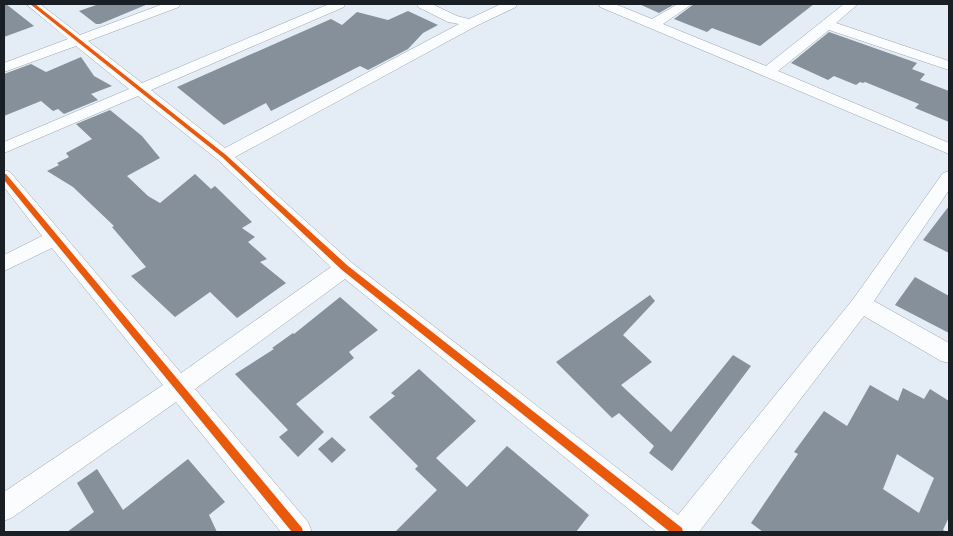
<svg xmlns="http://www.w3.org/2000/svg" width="953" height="536" font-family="'Fira Sans',sans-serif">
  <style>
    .building { fill: #86909a; fill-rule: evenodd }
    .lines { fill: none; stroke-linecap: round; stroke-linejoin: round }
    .minor-casing { stroke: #9ea4ac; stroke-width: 1 }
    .minor { fill: #fbfcfe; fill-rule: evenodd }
    .cycleway-casing { stroke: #f5f8fb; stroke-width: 3 }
    .cycleway { fill: #e8590c; fill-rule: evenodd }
  </style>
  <rect width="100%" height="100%" fill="#e4edf6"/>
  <g class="building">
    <path d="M4,4H6L34,26L4,37Z"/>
    <path d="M99,4H148L100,24H96L79,11Z"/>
    <path d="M639,4H675L659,13Z"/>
    <path d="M694,4H814L760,46L712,28L707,32L674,19Z"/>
    <path d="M408,11L438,25L423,33L408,49L368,70L360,66L271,111L266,103L224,125L177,87L331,19L342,25L357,12L388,20Z"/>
    <path d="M829,32L917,63L912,69L925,74L920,80L949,91V122L915,108L919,104L865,82L863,83L860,82L856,85L834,76L828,80L791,63Z"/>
    <path d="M81,57L94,76L112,86L91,94L98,100L64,114L58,109L53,111L41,101L4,116V74L31,64L46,72Z"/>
    <path d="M110,110L142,136L160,158L127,176L148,196L160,203L195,174L211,189L215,186L252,222L242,228L255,237L248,242L267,259L260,262L286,283L237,318L210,292L175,317L131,276L146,267L112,227L114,226L73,187L47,171L59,165L57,163L69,157L66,153L92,139L76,124Z"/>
    <path d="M949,206V253L923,240Z"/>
    <path d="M915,277L949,296V333L895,305Z"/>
    <path d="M650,295L655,301L623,335L652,362L621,385L671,432L733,355L751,366L672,471L649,453L654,446L619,413L612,418L556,362Z"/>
    <path d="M340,297L378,330L349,352L354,358L296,404L324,432L298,457L279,437L288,430L235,374L274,349L272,348L293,333L294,334Z"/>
    <path d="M419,369L476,421L436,458L467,487L507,446L589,515L576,532H395L437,490L415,469L418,466L369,417L395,396L391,393Z"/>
    <path d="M870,385L898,401L903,388L924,399L930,389L949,401V517L943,530L947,532H763L751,523L798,454L794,452L824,411L847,426ZM897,454L934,478L919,513L883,489Z"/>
    <path d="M332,437L346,450L332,463L318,449Z"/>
    <path d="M188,459L225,502L209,515L217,532H67L94,512L77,483L97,469L123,510Z"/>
  </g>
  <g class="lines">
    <g class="minor-casing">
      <g id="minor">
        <path d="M26,4H40L80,35L163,4H180L179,7L88,41L142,83L329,4H345L344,7L151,90L225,148L459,24L448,22L418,7L417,4H432L457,16L469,19L501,4H517L516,7L476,26L235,157L352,263L678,515L854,298L943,173L949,171V190L874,301L949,343V363L941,361L864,316L699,532H657L345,279L195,389L308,522L312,532H281L176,402L13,517L4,521V492L163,385L52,248L4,271V255L42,236L4,187V170L10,172L181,373L331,267L218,160L138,96L4,153V142L129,89L76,46L4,72V63L68,39Z"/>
        <path d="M599,4H615L652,19L678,4H692L663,24L766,66L844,4H858L836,23L949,61V70L829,30L778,71L949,143V154L600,7Z"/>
      </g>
    </g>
    <use href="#minor" class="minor"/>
    <g class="cycleway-casing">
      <g id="cycleway">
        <path d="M30,4H35L226,155L348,266L682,528L683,532H670L342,270L222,157Z"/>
        <path d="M4,174H6L302,528L303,532H292L4,180Z"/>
      </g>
    </g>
    <use href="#cycleway" class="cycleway"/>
  </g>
  <rect width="953" height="536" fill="none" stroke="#191f25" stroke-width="10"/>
</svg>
